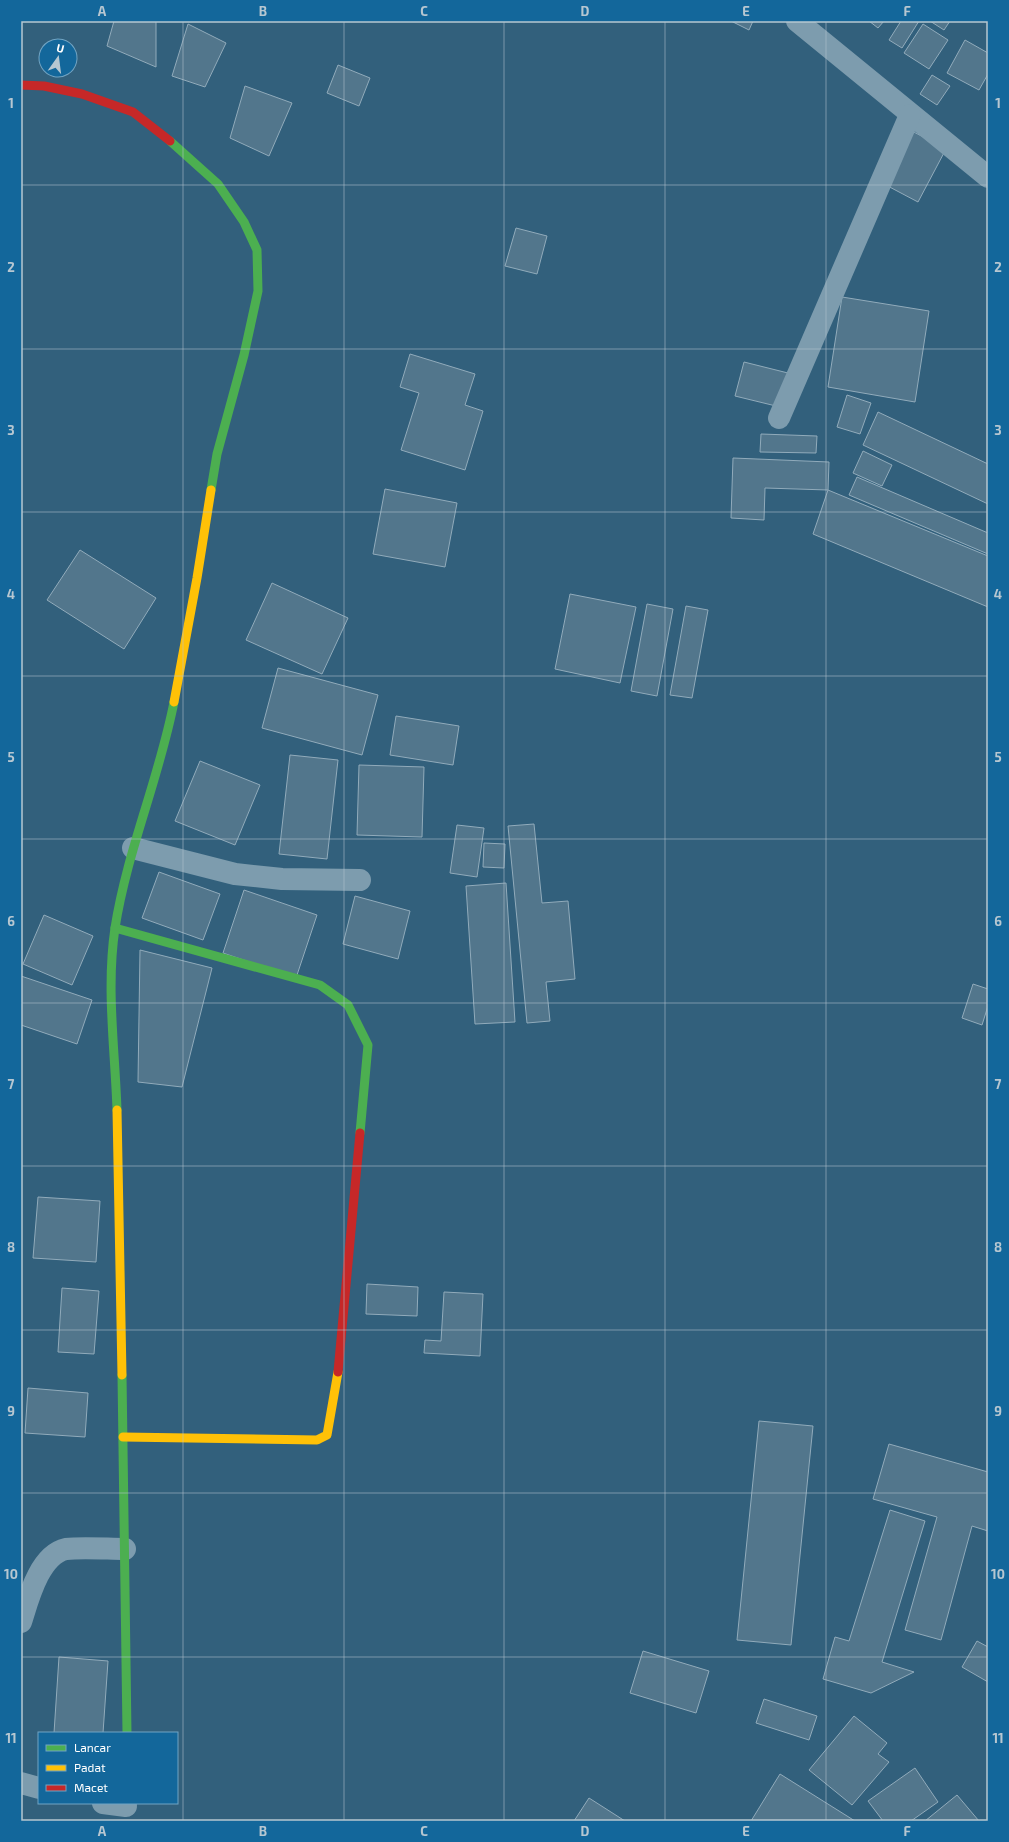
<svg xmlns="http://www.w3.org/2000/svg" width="1009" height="1842" font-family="'Exo 2',sans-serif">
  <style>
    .building { fill: #52768c; stroke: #91abbb }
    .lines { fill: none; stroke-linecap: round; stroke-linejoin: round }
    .street { stroke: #7d9cae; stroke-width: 22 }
    .fast { stroke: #4caf50; stroke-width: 9 }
    .slow { stroke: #ffc107; stroke-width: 9 }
    .jam { stroke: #c62828; stroke-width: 9 }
    .grid { fill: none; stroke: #b7c7d1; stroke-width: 1; stroke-opacity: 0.55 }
    .neatline { fill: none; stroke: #b7c7d1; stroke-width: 1.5 }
    .grid-label { font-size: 13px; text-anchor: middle; font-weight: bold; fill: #b7c7d1 }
  </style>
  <rect width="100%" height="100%" fill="#32607c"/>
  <g class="building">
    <path d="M114,21H156V67L107,46Z"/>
    <path d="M731,21H753L749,30Z"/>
    <path d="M869,21H884L878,28Z"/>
    <path d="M901,21H919L902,48L889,40Z"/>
    <path d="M930,21H950L944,30Z"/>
    <path d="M188,24L226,43L205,87L172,76Z"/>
    <path d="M923,24L948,40L929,69L904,53Z"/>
    <path d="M965,40L988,53V74L979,90L947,73Z"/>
    <path d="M338,65L370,78L359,106L327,93Z"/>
    <path d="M932,75L950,86L937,105L920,94Z"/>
    <path d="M245,86L292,103L269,156L230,138Z"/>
    <path d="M910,130L946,149L918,202L882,183Z"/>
    <path d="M516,228L547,236L537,274L505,266Z"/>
    <path d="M842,297L929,311L915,402L828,387Z"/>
    <path d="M410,354L475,374L465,405L483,411L465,470L401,450L419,393L400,387Z"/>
    <path d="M744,362L788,373L780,407L735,396Z"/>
    <path d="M847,395L871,403L860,434L837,427Z"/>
    <path d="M878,412L988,464V504L863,445Z"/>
    <path d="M761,434L817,436L816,453L760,452Z"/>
    <path d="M863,451L892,465L882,486L853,473Z"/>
    <path d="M733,458L829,462L828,490L765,488L764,520L731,518Z"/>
    <path d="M857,477L988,533V554L849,495Z"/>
    <path d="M385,489L457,503L445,567L373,554Z"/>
    <path d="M828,490L988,556V607L813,534Z"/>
    <path d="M80,550L156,598L124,649L47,600Z"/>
    <path d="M272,583L348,618L322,674L246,640Z"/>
    <path d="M570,594L636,607L620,683L555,669Z"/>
    <path d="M647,604L673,609L657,696L631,691Z"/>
    <path d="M686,606L708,610L692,698L670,695Z"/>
    <path d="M278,668L378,695L362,755L262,728Z"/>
    <path d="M396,716L459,726L453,765L390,755Z"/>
    <path d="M290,755L338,760L327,859L279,854Z"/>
    <path d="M200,761L260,785L235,845L175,821Z"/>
    <path d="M359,765L424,767L422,837L357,835Z"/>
    <path d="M534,824L542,903L568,901L575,979L546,982L550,1021L527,1023L508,826Z"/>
    <path d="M457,825L484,828L477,877L450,873Z"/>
    <path d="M484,843L505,844L504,868L483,867Z"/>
    <path d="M159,872L220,894L203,940L142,918Z"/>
    <path d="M506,883L515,1022L475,1024L466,886Z"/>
    <path d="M244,890L317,915L296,978L223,953Z"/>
    <path d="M355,896L410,911L398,959L343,944Z"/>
    <path d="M44,915L93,936L72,985L23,964Z"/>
    <path d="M140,950L212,968L182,1087L138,1082Z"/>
    <path d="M21,976L92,1000L77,1044L21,1025Z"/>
    <path d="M973,984L988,989V1006L982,1025L962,1018Z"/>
    <path d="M38,1197L100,1201L96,1262L33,1258Z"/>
    <path d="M367,1284L418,1287L417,1316L366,1314Z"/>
    <path d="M62,1288L99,1291L94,1354L58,1352Z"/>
    <path d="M444,1292L483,1294L480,1356L424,1353L425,1340L441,1341Z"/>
    <path d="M28,1388L88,1393L85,1437L25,1433Z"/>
    <path d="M759,1421L813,1426L791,1645L737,1640Z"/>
    <path d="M889,1444L988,1472V1531L972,1526L941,1640L905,1630L937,1517L873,1499Z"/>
    <path d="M890,1510L925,1521L882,1662L914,1672L871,1693L823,1679L835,1637L849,1641Z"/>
    <path d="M977,1641L988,1647V1682L962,1667Z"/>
    <path d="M643,1651L709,1671L696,1713L630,1693Z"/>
    <path d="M59,1657L108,1661L103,1733H54Z"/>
    <path d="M764,1699L817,1716L809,1740L756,1723Z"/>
    <path d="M854,1716L887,1743L878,1754L889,1762L852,1805L809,1770Z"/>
    <path d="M915,1768L938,1802L911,1821H883L868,1801Z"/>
    <path d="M780,1774L855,1821H751Z"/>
    <path d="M957,1795L979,1821H925Z"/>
    <path d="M589,1798L625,1821H574Z"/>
  </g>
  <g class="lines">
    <g class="street">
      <path d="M797,21L988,177"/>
      <path d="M779,418L910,115"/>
      <path d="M133,848L235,874L282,879L360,880"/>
      <path d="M21,1622C28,1600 39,1555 66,1549C82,1547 109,1549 125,1549"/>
      <path d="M21,1783L39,1788"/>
      <path d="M103,1803L126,1806"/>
    </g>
    <g class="fast">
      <path d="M170,141L218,184L244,222L257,250L258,291L244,355L217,454L211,490"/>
      <path d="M115,928L320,985L348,1005L368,1045L360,1133"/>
      <path d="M117,1110C115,1049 106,988 115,928C127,851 159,779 174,702"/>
      <path d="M122,1375L127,1733"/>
    </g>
    <g class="slow">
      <path d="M174,702L197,578L211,490"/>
      <path d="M117,1110L122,1375"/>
      <path d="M123,1437L317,1440L327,1435L338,1372"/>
    </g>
    <g class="jam">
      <path d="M21,85L44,86L82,94L133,112L170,141"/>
      <path d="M338,1372L360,1133"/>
    </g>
  </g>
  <path class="grid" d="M183,21V1821M344,21V1821M504,21V1821M665,21V1821M826,21V1821M21,185H988M21,349H988M21,512H988M21,676H988M21,839H988M21,1003H988M21,1166H988M21,1330H988M21,1493H988M21,1657H988"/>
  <rect width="1009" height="1842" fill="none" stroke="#13679b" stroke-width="44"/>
  <rect x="38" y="1732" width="140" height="72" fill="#13679b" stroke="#71a4c3"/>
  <rect x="46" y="1745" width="20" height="6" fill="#4caf50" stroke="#71a4c3"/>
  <text x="74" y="1752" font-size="12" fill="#ffffff">Lancar</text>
  <rect x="46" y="1765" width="20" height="6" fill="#ffc107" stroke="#71a4c3"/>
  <text x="74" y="1772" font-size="12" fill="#ffffff">Padat</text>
  <rect x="46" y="1785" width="20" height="6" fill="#c62828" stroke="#71a4c3"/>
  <text x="74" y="1792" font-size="12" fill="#ffffff">Macet</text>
  <g transform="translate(58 58) rotate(14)"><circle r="19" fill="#13679b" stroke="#71a4c3"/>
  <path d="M0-3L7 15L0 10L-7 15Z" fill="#b7c7d1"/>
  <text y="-6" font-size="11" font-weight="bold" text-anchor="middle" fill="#ffffff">U</text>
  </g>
  <rect x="22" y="22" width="965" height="1798" class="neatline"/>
  <g class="grid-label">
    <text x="102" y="16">A</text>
    <text x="263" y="16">B</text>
    <text x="424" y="16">C</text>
    <text x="585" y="16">D</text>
    <text x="746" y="16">E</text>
    <text x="907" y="16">F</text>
    <text x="11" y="108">1</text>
    <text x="998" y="108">1</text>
    <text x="11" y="272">2</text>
    <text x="998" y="272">2</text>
    <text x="11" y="435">3</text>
    <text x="998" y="435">3</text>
    <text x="11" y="599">4</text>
    <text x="998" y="599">4</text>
    <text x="11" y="762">5</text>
    <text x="998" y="762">5</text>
    <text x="11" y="926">6</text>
    <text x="998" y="926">6</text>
    <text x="11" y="1089">7</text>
    <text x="998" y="1089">7</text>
    <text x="11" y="1252">8</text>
    <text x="998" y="1252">8</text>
    <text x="11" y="1416">9</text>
    <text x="998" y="1416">9</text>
    <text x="11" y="1579">10</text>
    <text x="998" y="1579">10</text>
    <text x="11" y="1743">11</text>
    <text x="998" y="1743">11</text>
    <text x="102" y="1836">A</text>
    <text x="263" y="1836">B</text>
    <text x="424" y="1836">C</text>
    <text x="585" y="1836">D</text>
    <text x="746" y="1836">E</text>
    <text x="907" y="1836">F</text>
  </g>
</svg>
